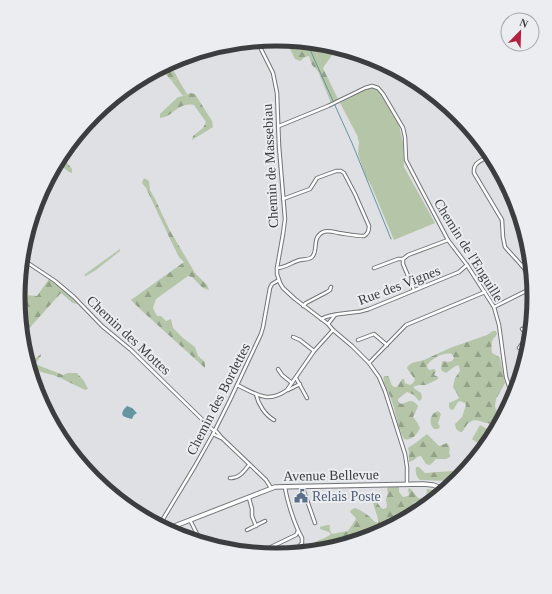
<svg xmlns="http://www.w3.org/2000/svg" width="552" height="594" font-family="Georgia,serif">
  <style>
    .green { fill: #b5c5a7 }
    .forest { fill: url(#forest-firs) }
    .water { fill: url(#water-ripples) }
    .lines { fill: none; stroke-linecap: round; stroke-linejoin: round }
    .stream { stroke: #6595a1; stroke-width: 1 }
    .minor-casing { stroke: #737478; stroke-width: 4.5 }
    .secondary-casing { stroke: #737478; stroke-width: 5.5 }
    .minor { stroke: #fff; stroke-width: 2.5 }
    .secondary { stroke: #fff; stroke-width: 3.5 }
    .labels { text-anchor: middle; stroke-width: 4; stroke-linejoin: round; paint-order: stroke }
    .street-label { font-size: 14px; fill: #3c3d3e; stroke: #ebedf1 }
    .service-label { font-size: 14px; fill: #4e5e75; stroke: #ebedf1; text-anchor: start }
    .rim { fill: none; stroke: #3c3d3e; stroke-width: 5 }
  </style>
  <defs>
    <pattern id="forest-firs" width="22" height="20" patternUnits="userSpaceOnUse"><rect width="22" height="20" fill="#b5c5a7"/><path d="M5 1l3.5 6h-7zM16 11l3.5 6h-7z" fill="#94a189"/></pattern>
    <pattern id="water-ripples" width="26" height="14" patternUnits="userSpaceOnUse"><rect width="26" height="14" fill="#6595a1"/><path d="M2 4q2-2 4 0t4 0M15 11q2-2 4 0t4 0" fill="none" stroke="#547b85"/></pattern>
  </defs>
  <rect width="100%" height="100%" fill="#dee0e4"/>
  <g class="green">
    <path d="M314,47L335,51L325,65L323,63L318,60Z"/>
    <path d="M178,79L187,94L183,96L171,80L174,81Z"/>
    <path d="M368,88H374L378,90L399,125L403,143L404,167L435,223L394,240L371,185L365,175L358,154L359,142L357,135L340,103Z"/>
    <path d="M120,249V251L96,270L86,276L84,275Z"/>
    <path d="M480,425L487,429L479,444L472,439Z"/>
  </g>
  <g class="forest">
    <path d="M286,41L314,47L318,60L324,63L325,65L323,68L338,99L331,103L318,71L312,65L309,56L305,57L300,61L295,59Z"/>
    <path d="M169,64C172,70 176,73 178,79L174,81C168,79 166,74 163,68Z"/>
    <path d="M190,93L195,94L212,121L213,127L192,140L193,136L203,128L206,122L194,105C177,102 174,117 160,118V114L178,97L183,96Z"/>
    <path d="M64,159L72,169V173L69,172L60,165Z"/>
    <path d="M144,178L149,181L150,190L155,199L169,229L195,273L207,285L209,290L203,288L192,277L188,276L156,299L153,308L157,316H161L166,321L171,319L173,328L183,338L195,347L198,356L205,362V368L141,310L131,300L184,262L179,257L172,243L146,188L142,183Z"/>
    <path d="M49,279L63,290L78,304L73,303L61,293L25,333L18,297L19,292L25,295L37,296Z"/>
    <path d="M493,331H496L497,334L496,336C491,339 491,347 492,353L499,357L500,358L505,383L496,399L495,406L496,410L501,409L506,395L508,394L511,400C508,406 501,418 497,421C488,429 479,416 470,422C466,424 465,429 462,432H460L456,429L455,424L462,417L466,405L465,403L460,401L458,402L453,410L450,409L449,407V403L458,399L459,397L453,387L455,378L460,371L459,367L458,365L454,367L446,373L442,371L441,369L442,362L443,361L448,362L452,361L454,358L452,354C443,352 433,358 427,365L428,369L430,370L434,369L436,371L434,375L438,377V379L426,385H419L413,387L415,389L421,393L422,397L421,400L419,401L414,395L407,392L398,399V401L401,404C408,403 411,397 418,406L417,409L413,417L417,422L420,428C417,435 411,441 404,439C396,425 396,408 389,394C387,388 382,382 384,376H388C391,380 390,385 394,387H397L402,379H404L405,383L410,385L412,384L415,380C413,376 409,372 407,368L408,366L412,363L424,360L450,348L487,335Z"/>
    <path d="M41,354V356L35,364L63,375L68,373H77L84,381L88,389L85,390C74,385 64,379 53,375C46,373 39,372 32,368L31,362Z"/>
    <path d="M438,411L441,414L438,423L440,427L438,429H434C428,424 430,413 438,411Z"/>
    <path d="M427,434L439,446L447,443C450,447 450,449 449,453L450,455V457L446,459H436L430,465L426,464L421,456L417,457L414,460L409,462V452L408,448C415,444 420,439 427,434Z"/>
    <path d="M416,467H419L425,473L452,471L454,472L455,474L454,479L449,481L420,480C416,477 415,471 416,467Z"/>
    <path d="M392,486H399V492L403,497L408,496L409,494L408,490L409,488L411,489L418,498L424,499L426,498L427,489L441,491L425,502H415L413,504L412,510L375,535L314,547L315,542C320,539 327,538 331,534L329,532L320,529V527L327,525H330C329,529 330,531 332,534L348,531L356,519L355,517L350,512L351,510L355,508C361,510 365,513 370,517C373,520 374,522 378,523C379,516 373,508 373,500L374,499C378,502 379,507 383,509L386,508L387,506L386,499L388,493L387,489L388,487Z"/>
  </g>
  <path class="water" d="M127,406L132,408L137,413L134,415L132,419L128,418L123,416C121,412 124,409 127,406Z"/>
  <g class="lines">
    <path class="stream" d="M308,45L342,121L352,143L391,239"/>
    <g class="minor-casing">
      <g id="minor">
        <path d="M258,43L273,73L277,93L279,146L285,219L283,234L277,268V274L280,283L283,288L295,299L328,324L333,330L352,346L369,363L379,377L385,391L405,454L407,467V484"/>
        <path d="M279,126L328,106L365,88L372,86L378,88L383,94L403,128L405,137L406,160L420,187L448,240L467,265L494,307L499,325L506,377L513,398"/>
        <path d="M487,157C479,162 473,163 474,173L502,220L503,237L505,247L524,268L532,286"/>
        <path d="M25,261L55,281L74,297L102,326L131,350L213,430L216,431L222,438L266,480L271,488"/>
        <path d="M522,266L527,260"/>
        <path d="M277,268C285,268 292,262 300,260C304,259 309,260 312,257C319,250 311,238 323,232C328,230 334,232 339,233C347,234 355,236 364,236C368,234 369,231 369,226L355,194L344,173L341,171H336L317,178L310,189L283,199"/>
        <path d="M374,268L398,259H403"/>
        <path d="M414,290L403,264V259L408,255L448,240"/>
        <path d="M303,306L306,303L327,292L330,290L331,287"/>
        <path d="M494,307L532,288"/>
        <path d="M321,319C332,313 344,314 356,312C361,312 365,310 369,309L459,272L467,265"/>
        <path d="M328,324L335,315"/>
        <path d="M522,329L527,335"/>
        <path d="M293,337L300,340L314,351"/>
        <path d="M358,340L374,334L387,345"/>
        <path d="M519,348L526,338"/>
        <path d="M369,363L406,325L485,292"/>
        <path d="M278,369L282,375L292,383"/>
        <path d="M296,378L307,398"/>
        <path d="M237,385C256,394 268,404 287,390L314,351L333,330"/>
        <path d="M288,390L300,384"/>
        <path d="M510,391L516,388"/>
        <path d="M256,394C258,404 265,415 274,420"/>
        <path d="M213,434L221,438"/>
        <path d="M230,478C239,479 244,471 249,465"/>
        <path d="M302,486L315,523"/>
        <path d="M285,487C287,501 295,526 302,538V543L295,551"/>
        <path d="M249,498L252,509V516L256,526"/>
        <path d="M190,520L200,540"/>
        <path d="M160,524L195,466L213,434L230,400L261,334L263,327L270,288L272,284L279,280"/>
        <path d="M247,530L265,521"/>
        <path d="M270,554L269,549L271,547L296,535L298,531"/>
      </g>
    </g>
    <g class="secondary-casing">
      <path id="secondary" d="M167,529L275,487L423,484L433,485L444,489"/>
    </g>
    <use href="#minor" class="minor"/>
    <use href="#secondary" class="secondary"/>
  </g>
  <defs>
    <g id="civic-bare" transform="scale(1.08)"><path d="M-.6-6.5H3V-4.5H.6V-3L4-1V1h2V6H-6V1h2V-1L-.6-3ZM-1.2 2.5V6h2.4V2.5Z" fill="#5c6f8a" stroke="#ebedf1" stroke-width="2.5" paint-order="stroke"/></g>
  </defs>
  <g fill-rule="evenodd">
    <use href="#civic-bare" x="301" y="496"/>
  </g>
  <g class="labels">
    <g class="street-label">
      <text transform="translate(270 166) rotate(-93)" y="5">Chemin de Massebiau</text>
      <text transform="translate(469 250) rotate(58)" y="5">Chemin de l'Enguille</text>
      <text transform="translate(399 285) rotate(-21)" y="5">Rue des Vignes</text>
      <text transform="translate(129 335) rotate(43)" y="5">Chemin des Mottes</text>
      <text transform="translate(218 399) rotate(-63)" y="5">Chemin des Bordettes</text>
      <text transform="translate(331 475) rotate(-1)" y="5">Avenue Bellevue</text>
    </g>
    <g class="service-label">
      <text x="312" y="501">Relais Poste</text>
    </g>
  </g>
  <path d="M0 0H552V594H0ZM25 297a251 251 0 1 1 502 0a251 251 0 1 1-502 0Z" fill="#ebedf1" fill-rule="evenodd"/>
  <path class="rim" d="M25 297a251 251 0 1 1 502 0a251 251 0 1 1-502 0Z"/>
  <g transform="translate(520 32) rotate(23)"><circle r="19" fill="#ebedf1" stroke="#a5a7a9"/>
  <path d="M0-3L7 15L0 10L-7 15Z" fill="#b42241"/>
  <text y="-6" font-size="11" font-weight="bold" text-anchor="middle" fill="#3c3d3e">N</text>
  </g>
</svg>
